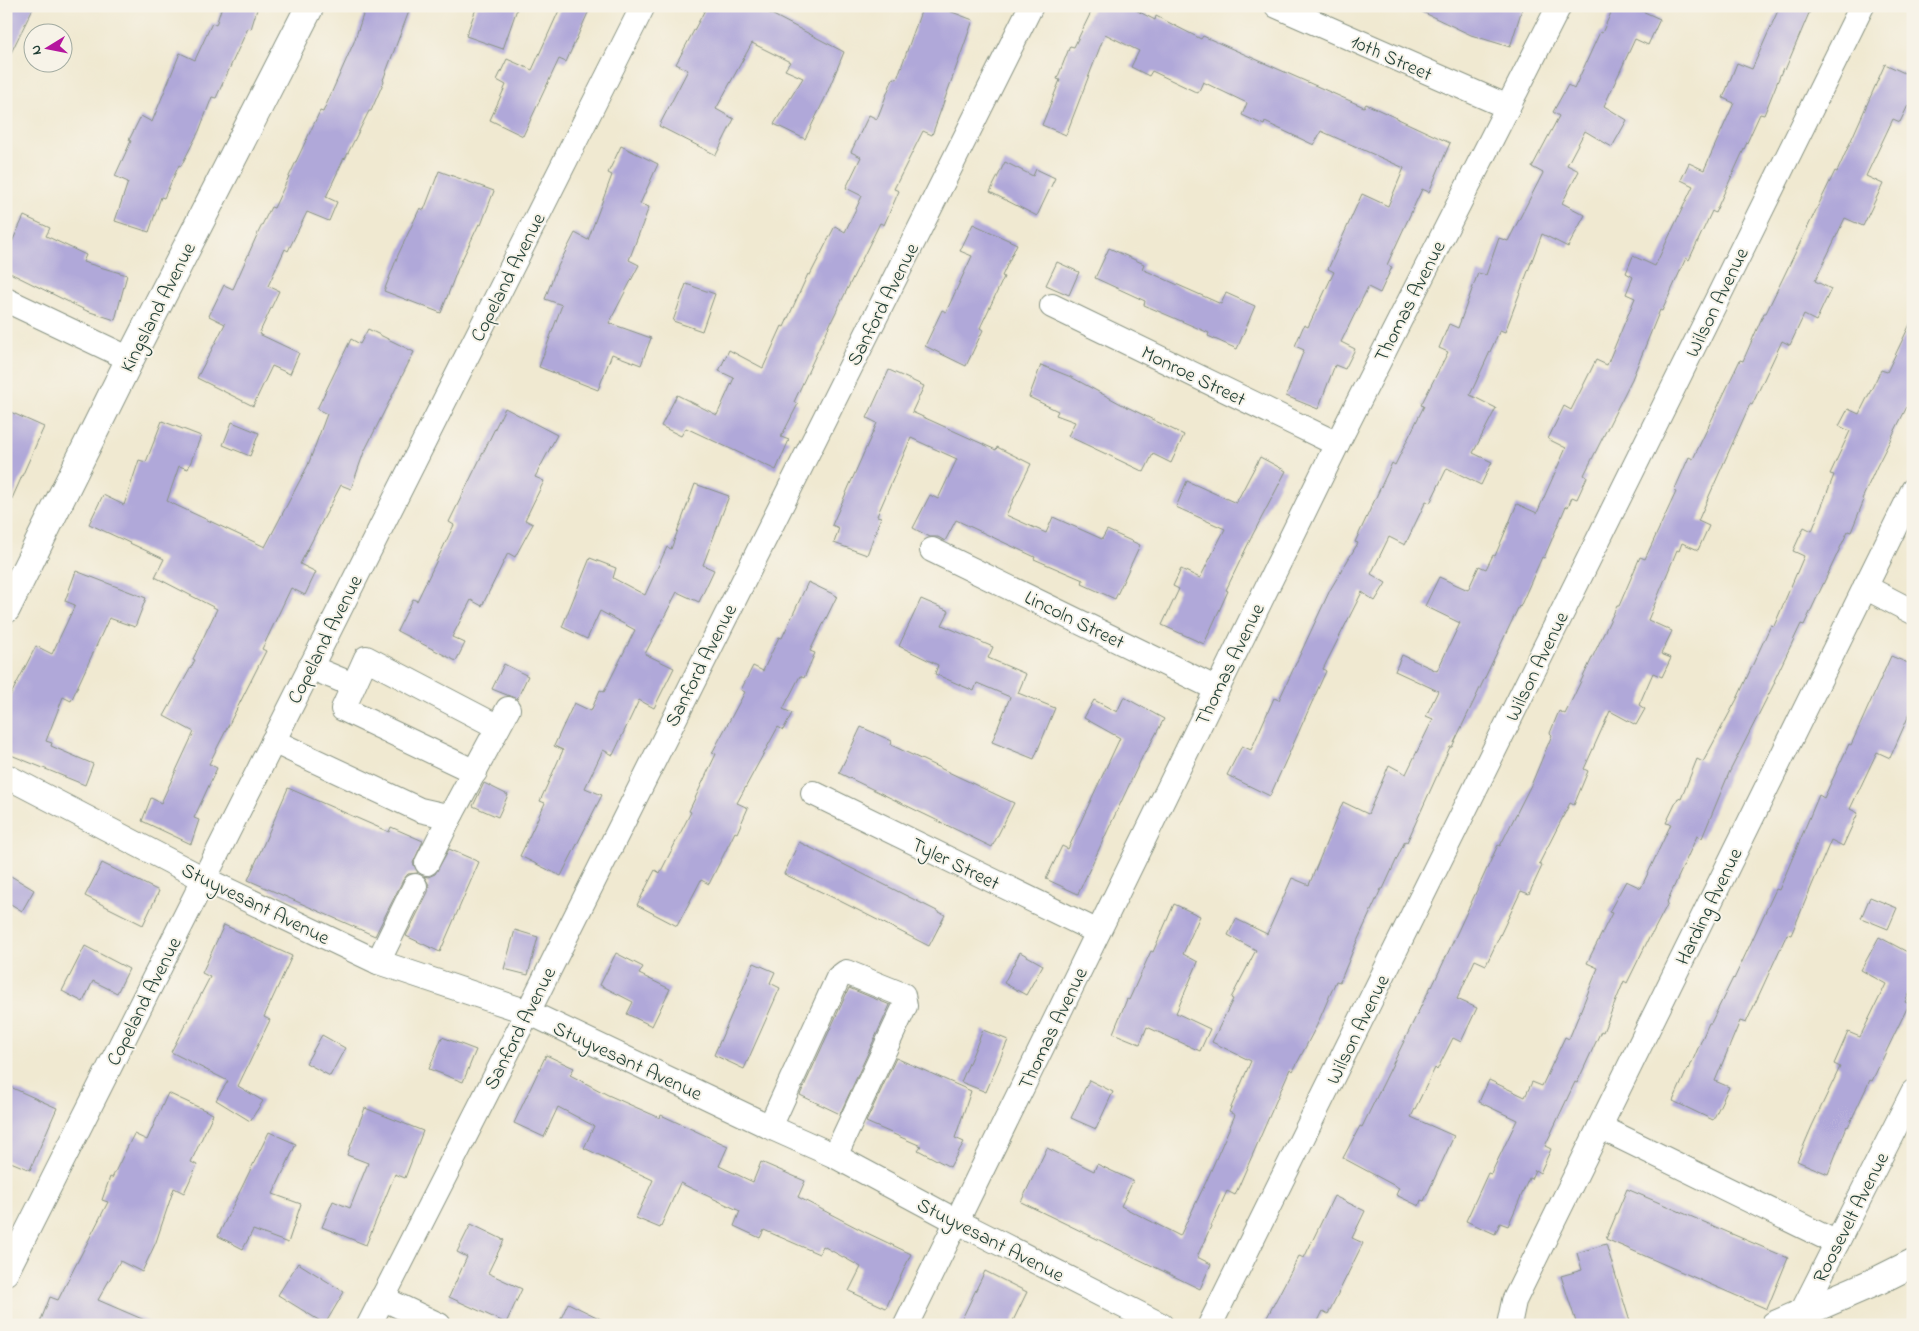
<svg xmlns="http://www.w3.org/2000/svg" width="1919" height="1331" font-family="'Indie Flower',sans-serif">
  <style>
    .building { fill: #b0a8d9 }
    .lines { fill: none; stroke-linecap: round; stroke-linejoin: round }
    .minor-casing { stroke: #889382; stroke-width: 26 }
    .major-casing { stroke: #889382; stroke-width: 30 }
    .minor { stroke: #fff; stroke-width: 24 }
    .major { stroke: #fff; stroke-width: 28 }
    .labels { text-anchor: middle; stroke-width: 4; stroke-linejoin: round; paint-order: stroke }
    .street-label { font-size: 20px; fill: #1f3d34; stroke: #f7f3e8 }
  </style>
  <rect width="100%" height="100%" fill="#f7f3e8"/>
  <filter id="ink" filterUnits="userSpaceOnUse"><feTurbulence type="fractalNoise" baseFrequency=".02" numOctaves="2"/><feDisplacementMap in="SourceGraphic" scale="10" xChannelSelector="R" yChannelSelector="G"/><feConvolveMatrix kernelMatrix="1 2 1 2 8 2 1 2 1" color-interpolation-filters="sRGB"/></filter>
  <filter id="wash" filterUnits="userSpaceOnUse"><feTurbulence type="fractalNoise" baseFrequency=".0096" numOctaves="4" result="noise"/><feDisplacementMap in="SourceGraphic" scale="20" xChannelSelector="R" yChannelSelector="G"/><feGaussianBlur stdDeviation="1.12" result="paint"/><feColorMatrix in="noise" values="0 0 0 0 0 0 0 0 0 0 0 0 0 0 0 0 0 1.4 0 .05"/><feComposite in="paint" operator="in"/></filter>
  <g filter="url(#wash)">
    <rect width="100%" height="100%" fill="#f0e9d1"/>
    <g id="blocks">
      <g class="building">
        <path d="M6,6H34L6,63Z"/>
        <path d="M222,6H258L251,29L248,28L216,98L212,97L199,131L181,166L179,165L164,198L161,197L149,232L115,221L128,182L115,176L131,141L129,140L141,116L152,122L180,53L195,60L212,23L216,25Z"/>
        <path d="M366,6H411L383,80L384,81L371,111H369L345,159L344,158L326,197L337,202L329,221L307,212L288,251L285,249L268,286L279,291L259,334L299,353L290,374L272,366L253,406L197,378L225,324L209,316L224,285L233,289L257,235L271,207L274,208L320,111L323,112L354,42Z"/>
        <path d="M477,6H518L503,49L466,36Z"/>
        <path d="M561,6H591L566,62L559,59L523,136L490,120L506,85L497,80L507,59L532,70Z"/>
        <path d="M707,6H756L844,52L825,98L805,139L774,124L803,78L785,70L790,62L752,43L716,109L734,119L716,155L659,126L688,70L676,64Z"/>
        <path d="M923,6H936L973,20L932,135L923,131L894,189L899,191L884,225L880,223L832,320L794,402L798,404L781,437L789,440L776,470L686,428L681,436L661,426L677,395L717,415L734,378L719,371L729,350L763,368L782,326L784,327L808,274L810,275L835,226L845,232L862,196L846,188L861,157L851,152L869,115L877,119L893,78L897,79Z"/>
        <path d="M1094,6H1128L1155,20L1156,16L1201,39L1203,36L1364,107L1366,104L1450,143L1429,192L1422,189L1387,265L1392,267L1380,293L1368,287L1341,342L1355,349L1345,369L1335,365L1318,409L1286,396L1304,350L1295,346L1304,325L1308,327L1334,272L1328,269L1362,194L1388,206L1404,168L1321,131L1314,145L1265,122L1264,125L1242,115L1247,103L1203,82L1198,93L1152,71L1149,76L1131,67L1139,51L1105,34L1066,135L1042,125L1060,80L1057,79L1070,46L1074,47Z"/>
        <path d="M1410,6H1523L1510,47L1471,35Z"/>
        <path d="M1614,6H1631L1660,19L1648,45L1635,39L1604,106L1627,120L1612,147L1585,131L1567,165L1579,171L1562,203L1585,215L1568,247L1542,234L1505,332L1500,330L1470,395L1496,408L1473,453L1492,462L1481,485L1447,468L1430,503L1426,501L1405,545L1389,537L1371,574L1386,583L1375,601L1362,592L1323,669L1326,671L1270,796L1227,775L1242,746L1251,750L1274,698L1279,700L1330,590L1358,543L1355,542L1392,463L1395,465L1424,406L1421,405L1448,352L1439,348L1449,324L1458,328L1478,273L1486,275L1499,238L1508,241L1543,173L1532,167L1559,116L1553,112L1568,85L1574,89L1600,32L1602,33Z"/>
        <path d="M1780,6H1812L1785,70L1783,68L1764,115L1760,114L1715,213L1712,211L1689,260L1686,258L1662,311L1660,310L1632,379L1584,475L1587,477L1577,499L1572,497L1568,507L1566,506L1544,558L1542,557L1520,607L1519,606L1452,747H1450L1407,842L1405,841L1383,889H1381L1354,948L1340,982L1336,981L1317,1025L1293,1071L1290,1069L1235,1195L1227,1191L1197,1257L1211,1264L1200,1289L1021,1202L1047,1148L1094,1171L1097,1164L1133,1181L1121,1206L1180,1236L1206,1182L1235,1115L1229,1112L1251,1061L1212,1042L1233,999L1231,998L1256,950L1228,935L1236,919L1267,934L1292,878L1309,885L1343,802L1368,814L1389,765L1406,774L1433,719L1426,716L1438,691L1395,671L1402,655L1437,671L1460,623L1425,606L1439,577L1468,590L1479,566L1486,569L1493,555L1495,556L1517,504L1537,513L1566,448L1548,439L1564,406L1571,410L1596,360L1607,365L1635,298L1626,294L1633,277L1626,273L1633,256L1655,266L1693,186L1681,180L1689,163L1704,170L1734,103L1723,98L1737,63L1752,69Z"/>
        <path d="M1885,64L1913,77V95L1900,122L1893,119L1866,176L1883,184L1863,226L1845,218L1815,281L1831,289L1816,321L1804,315L1790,345L1782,341L1752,405L1750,404L1698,521L1709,526L1698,550L1682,543L1679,551L1677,550L1648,620L1672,631L1661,654L1671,658L1662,677L1653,673L1639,705L1645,709L1636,725L1610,711L1584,769L1588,771L1574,805L1570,803L1539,864L1542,866L1529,894L1521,891L1486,965L1475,960L1457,999L1477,1008L1461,1042L1453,1038L1437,1070L1435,1068L1411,1117L1454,1136L1424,1201L1421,1200L1419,1206L1396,1195L1399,1188L1343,1158L1360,1126L1362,1127L1431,986L1432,987L1498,845L1500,846L1532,783L1552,735L1550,733L1559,711L1565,714L1570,704L1617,606H1619L1640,557L1645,559L1676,492L1674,491L1689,457L1693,459L1740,360L1743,361L1764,313H1766L1835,171L1837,172Z"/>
        <path d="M621,146L658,164L640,204L649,207L629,260L639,265L609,323L651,338L641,365L612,354L598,390L539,367L562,305L545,299L555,272L575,233L588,240L612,175L608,173Z"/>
        <path d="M1005,162L1033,176L1036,169L1055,178L1037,216L990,192Z"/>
        <path d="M439,171L494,191L481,225L479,224L458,268L441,313L384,291L398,255L420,208L424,210Z"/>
        <path d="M24,216L50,228L46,236L86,255L83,262L127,275L115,320L87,311L6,271V255Z"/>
        <path d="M973,224L1017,244L1002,276L1004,277L980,328L983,330L966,366L925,346L942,310L946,312L972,256L960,251Z"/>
        <path d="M1109,248L1144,264L1142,269L1221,304L1226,293L1255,306L1237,349L1208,336L1209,333L1144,305L1145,301L1095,278Z"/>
        <path d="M1057,262L1079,272L1069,295L1046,285Z"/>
        <path d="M686,284L715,294L702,331L673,321Z"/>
        <path d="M1913,318V395L1877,466L1862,499L1864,500L1851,532L1848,531L1804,625L1801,624L1774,681L1775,682L1729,773L1702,838L1697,836L1667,902L1668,903L1652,934H1651L1627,983L1624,981L1603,1032L1601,1031L1577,1083L1575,1082L1545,1146L1551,1149L1540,1173L1535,1170L1531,1179L1529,1178L1508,1226L1500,1223L1495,1234L1466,1221L1488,1173L1491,1174L1517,1120L1479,1102L1489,1080L1525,1097L1532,1082L1542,1086L1565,1037L1569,1039L1598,968L1587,963L1612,913L1609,912L1626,881L1641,888L1671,824L1666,823L1678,798L1681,799L1697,759L1703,762L1737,699L1771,625L1774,626L1804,556L1793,551L1804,527L1812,531L1834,475L1830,474L1850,431L1839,426L1848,409L1859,414L1881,370L1887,372Z"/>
        <path d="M368,329L414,352L364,452L351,489L341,485L300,564L316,572L305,595L291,588L262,649L266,651L209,764L217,768L194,818L199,820L191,844L142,821L151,798L161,803L194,732L164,716L195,660L193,659L217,609L155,577L164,559L89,524L103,495L124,505L139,460L146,462L162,421L201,436L188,469L179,466L167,501L265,547L308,465L327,414L317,409L351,339L360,344Z"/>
        <path d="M1041,365L1071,377L1121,404L1184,435L1171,463L1153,454L1144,472L1068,436L1075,422L1056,415L1058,411L1029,397Z"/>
        <path d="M889,370L924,386L912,412L996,450L997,447L1031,464L1006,515L1046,533L1053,517L1102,539L1107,530L1140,545L1115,599L1082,584L1083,580L1034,559L1035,557L956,520L945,541L938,537H930L913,528L930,495L938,499L957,459L911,438L877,516L881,517L867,555L834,543L839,528L832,525L877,423L867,418Z"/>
        <path d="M505,408L557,435L535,477L544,481L525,520L533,524L515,557L508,553L482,606L471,600L452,637L465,643L456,661L397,631L413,599L417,601L454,525L449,522Z"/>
        <path d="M6,410L44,427L6,512Z"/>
        <path d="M232,422L259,433L250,456L223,445Z"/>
        <path d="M1260,457L1286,471L1252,536L1226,590L1228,591L1204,644L1162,625L1179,589L1173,586L1181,569L1200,578L1225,529L1176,507L1187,481L1236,503Z"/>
        <path d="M695,484L729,496L703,565L714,570L699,602L677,592L645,654L674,668L654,708L639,700L613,755L603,750L585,788L602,795L561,876L520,856L545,803L540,801L563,750L554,746L574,703L591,711L600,690L604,692L635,630L600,611L587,639L562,627L590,558L616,568L613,578L645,595L667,547L671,549Z"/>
        <path d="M76,571L146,598L135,627L109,618L71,701L63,697L46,741L52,743L51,746L93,764L85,785L6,753V704L36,646L52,654L75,605L65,601Z"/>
        <path d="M808,582L837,596L810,651L815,653L804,678L800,676L783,709L792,713L783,730L778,727L737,803L748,808L737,833L735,832L709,884L701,880L677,926L637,905L655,870L660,873L691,812L689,811L716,754L712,753L745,692L741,690L753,666L763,671L779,637L782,638Z"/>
        <path d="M921,599L949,611L942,625L993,647L988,658L1026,674L1018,693L1055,708L1034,759L992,742L1010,697L977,683L974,691L935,674L938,665L899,646Z"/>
        <path d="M1891,656L1913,665V706L1890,758L1877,752L1850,809L1858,813L1843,846L1831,840L1791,935L1787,934L1746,1023L1740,1021L1715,1081L1729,1087L1713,1120L1673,1101L1688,1068L1689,1069L1709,1023H1711L1733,978L1734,979L1776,889L1779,890L1819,795L1824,798L1849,744L1851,745Z"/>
        <path d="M504,664L528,676L517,699L492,689Z"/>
        <path d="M1124,697L1164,719L1146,752L1145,751L1078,894L1046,879L1062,846L1068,849L1120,738L1084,718L1094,700L1117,712Z"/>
        <path d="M861,727L892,741L891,745L1014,803L992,847L839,773Z"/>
        <path d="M484,783L508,795L498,817L473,806Z"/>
        <path d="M288,788L389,832L391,827L423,841L413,863L418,873L408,874L403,880L375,936L248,880Z"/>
        <path d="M799,842L945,915L929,946L836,899L784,874Z"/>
        <path d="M449,849L479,862L440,952L406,936L428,892L429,885L424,876L428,877L435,874Z"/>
        <path d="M102,863L159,891L143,925L85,896Z"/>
        <path d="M6,873L34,890L22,911L6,901Z"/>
        <path d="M1870,897L1897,908L1888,929L1861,918Z"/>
        <path d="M1174,904L1200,916L1183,954L1198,962L1176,1013L1210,1029L1200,1051L1147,1027L1140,1044L1113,1033L1127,999L1129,1000L1151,951L1153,952Z"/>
        <path d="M224,925L292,956L264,1017L270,1020L238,1086L263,1101L250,1121L216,1100L228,1081L171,1052L210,977L202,973Z"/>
        <path d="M515,930L538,937L528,975L504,969Z"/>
        <path d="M1879,937L1913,955V987L1905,1002L1909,1004L1872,1081L1870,1080L1848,1127L1847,1126L1828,1174L1797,1161L1812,1126L1840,1067L1834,1064L1848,1032L1860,1037L1886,984L1861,970Z"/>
        <path d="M85,946L129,969L117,993L93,981L83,1002L62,991Z"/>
        <path d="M1020,952L1043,965L1026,995L1004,983Z"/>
        <path d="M616,953L643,967L639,974L670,989L652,1026L627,1014L633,1002L600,985Z"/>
        <path d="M754,963L775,972L770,983L780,988L744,1069L714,1055Z"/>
        <path d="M849,988L890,1005L840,1114L800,1095Z"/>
        <path d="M983,1030L1008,1040L986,1092L961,1082Z"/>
        <path d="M322,1035L345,1048L330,1076L306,1063Z"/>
        <path d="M442,1037L476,1050L463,1082L429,1069Z"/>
        <path d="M546,1055L574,1068L570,1075L608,1095L660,1118L661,1115L728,1146L719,1166L753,1182L761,1162L805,1181L798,1197L863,1231L911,1254L886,1308L849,1291L861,1267L823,1246L819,1254L764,1230L760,1238L734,1226L740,1211L680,1183L660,1228L636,1218L653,1180L584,1148L594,1126L558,1107L544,1137L514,1123Z"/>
        <path d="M896,1058L971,1091L955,1138L964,1142L950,1167L918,1150L921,1146L866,1122Z"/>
        <path d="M1089,1080L1113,1092L1096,1129L1071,1118Z"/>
        <path d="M6,1085L57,1108L30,1170L6,1160Z"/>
        <path d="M168,1093L213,1114L191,1162L197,1165L184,1193L174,1188L156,1242L142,1272L120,1261L98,1300L156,1325H39L50,1297L58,1300L108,1202L102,1200L110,1177L112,1178L134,1134L147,1140Z"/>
        <path d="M365,1108L423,1131L405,1178L395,1174L366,1245L322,1227L333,1201L350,1208L368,1163L347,1155Z"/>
        <path d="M269,1132L296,1144L273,1194L301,1204L288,1243L253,1230L243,1249L218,1236Z"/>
        <path d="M1627,1189L1788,1258L1767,1309L1606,1239Z"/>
        <path d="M1334,1196L1365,1211L1352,1238L1363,1243L1328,1314L1323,1311L1316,1325H1263L1299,1256L1304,1258Z"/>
        <path d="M471,1224L504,1240L488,1273L522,1289L506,1323L449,1297L467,1257L457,1252Z"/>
        <path d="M1606,1244L1631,1325H1577L1561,1276L1582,1270L1577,1253Z"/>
        <path d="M298,1263L344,1292L325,1324L278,1295Z"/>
        <path d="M985,1271L1027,1292L1011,1325H959Z"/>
        <path d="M568,1303L613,1325H558Z"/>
      </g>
    </g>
  </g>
  <g filter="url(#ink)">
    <use href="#blocks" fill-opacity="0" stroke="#889382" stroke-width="1"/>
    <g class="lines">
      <g class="minor-casing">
        <g id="minor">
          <path d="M1277,6L1508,107"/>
          <path d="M6,300L130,359"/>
          <path d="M1052,306L1337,444"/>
          <path d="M932,550L1217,689"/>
          <path d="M1865,587L1913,612"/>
          <path d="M310,667L353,685"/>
          <path d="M273,741L420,810L442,815L452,813L508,709"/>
          <path d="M475,772L343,709L366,658L498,727"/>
          <path d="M6,776L204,879L378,962L528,1012L770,1127L835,1156L958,1222L1161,1325"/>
          <path d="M813,793L1098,932"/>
          <path d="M427,863L452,813"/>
          <path d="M378,962L415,886"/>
          <path d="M770,1127L838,978L846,972L903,995L905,1006L835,1156"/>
          <path d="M1600,1127L1837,1243"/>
          <path d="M6,1273L643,6"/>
          <path d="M382,1298L439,1325"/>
          <path d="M1801,1314L1913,1092"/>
          <path d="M369,1325L528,1012L1031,6"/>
          <path d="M906,1325L1337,444L1559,6"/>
          <path d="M1210,1325L1862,6"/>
          <path d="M1509,1325L1514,1301L1913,490"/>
        </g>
      </g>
      <g class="major-casing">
        <g id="major">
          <path d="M6,609L130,359L310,6"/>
          <path d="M1775,1325L1879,1280L1913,1263"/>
        </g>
      </g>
      <use href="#minor" class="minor"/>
      <use href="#major" class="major"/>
    </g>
  </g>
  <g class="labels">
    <g class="street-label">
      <text transform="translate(1392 57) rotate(24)" y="7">10th Street</text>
      <text transform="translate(507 277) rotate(-63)" y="7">Copeland Avenue</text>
      <text transform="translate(1409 301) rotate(-63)" y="7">Thomas Avenue</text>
      <text transform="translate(1716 302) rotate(-64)" y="7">Wilson Avenue</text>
      <text transform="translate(882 304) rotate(-63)" y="7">Sanford Avenue</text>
      <text transform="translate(157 307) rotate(-63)" y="7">Kingsland Avenue</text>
      <text transform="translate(1194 375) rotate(26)" y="7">Monroe Street</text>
      <text transform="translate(1075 619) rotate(26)" y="7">Lincoln Street</text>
      <text transform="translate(324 639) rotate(-63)" y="7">Copeland Avenue</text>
      <text transform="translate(1229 664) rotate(-64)" y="7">Thomas Avenue</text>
      <text transform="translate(700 665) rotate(-63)" y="7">Sanford Avenue</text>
      <text transform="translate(1536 666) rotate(-64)" y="7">Wilson Avenue</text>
      <text transform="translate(956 863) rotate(26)" y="7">Tyler Street</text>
      <text transform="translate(256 903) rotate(26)" y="7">Stuyvesant Avenue</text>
      <text transform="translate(1708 906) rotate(-64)" y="7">Harding Avenue</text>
      <text transform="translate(143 1001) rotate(-63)" y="7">Copeland Avenue</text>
      <text transform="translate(519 1028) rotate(-63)" y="7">Sanford Avenue</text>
      <text transform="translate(1052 1028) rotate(-64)" y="7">Thomas Avenue</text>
      <text transform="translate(1357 1029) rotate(-64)" y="7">Wilson Avenue</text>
      <text transform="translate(628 1060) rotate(25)" y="7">Stuyvesant Avenue</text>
      <text transform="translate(1850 1217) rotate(-63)" y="7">Roosevelt Avenue</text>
      <text transform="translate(991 1239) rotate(27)" y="7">Stuyvesant Avenue</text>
    </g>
  </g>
  <rect width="1919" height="1331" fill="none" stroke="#f7f3e8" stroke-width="25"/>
  <g transform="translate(48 48) rotate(260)"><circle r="24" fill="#f7f3e8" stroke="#a1aaa0"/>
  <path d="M0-4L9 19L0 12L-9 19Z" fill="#b5179e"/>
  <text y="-8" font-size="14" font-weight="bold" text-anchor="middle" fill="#1f3d34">N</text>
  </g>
</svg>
